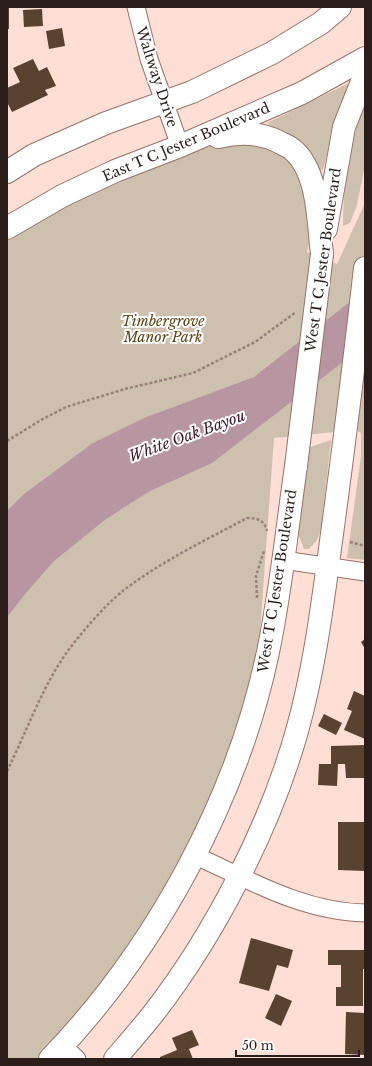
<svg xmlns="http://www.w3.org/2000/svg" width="372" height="1066" font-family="'Libre Baskerville',serif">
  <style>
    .green { fill: #cdc0ae }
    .water { fill: #b795a1 }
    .building { fill: #5a4230 }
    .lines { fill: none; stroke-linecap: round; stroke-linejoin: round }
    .street-casing { stroke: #977369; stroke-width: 19 }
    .secondary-casing { stroke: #977369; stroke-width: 24 }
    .path { stroke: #99827b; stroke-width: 2.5; stroke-dasharray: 3 2; stroke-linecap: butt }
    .street { stroke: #fff; stroke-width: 17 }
    .secondary { stroke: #fff; stroke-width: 22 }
    .secondary-bridge-casing { stroke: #977369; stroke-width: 24; stroke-linecap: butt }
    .secondary-bridge { stroke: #fff; stroke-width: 22 }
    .labels { text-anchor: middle; stroke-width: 4; stroke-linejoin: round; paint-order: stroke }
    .street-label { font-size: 14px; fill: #2b1d19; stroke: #fff }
    .park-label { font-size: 14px; font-style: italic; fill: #604314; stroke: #fff }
    .water-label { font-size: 15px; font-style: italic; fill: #45182b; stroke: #fff }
  </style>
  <rect width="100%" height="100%" fill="#feded5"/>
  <g class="green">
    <path d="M349,83L323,169L320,171L280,131L267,123Z"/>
    <path d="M365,102V165L357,205L350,223L343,226C343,184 350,142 365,102Z"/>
    <path d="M228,139L274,145L303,175L310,240L307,252L337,264L365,203V560L347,558L361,456V433L356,430L274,438L259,646L241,718L216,788L166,889L101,985L37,1059H7V238L79,196Z"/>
    <path d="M331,440L321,530L317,540L309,549H304L297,531L307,448Z"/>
  </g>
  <path class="water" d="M365,290V345L212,463L150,491L106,519L54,561L26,593L7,617V511L24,494L93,443L144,418L254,377Z"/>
  <g class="building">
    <rect x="7" y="7" width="2" height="22"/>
    <path d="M42,9L43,26L24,27L23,10Z"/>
    <path d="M62,28L65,46L49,49L46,31Z"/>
    <path d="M33,59L39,71L47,67L56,86L45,90L48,95L12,112L7,102V88L20,82L13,68Z"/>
    <path d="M365,639V649L361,642Z"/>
    <path d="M354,691L365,696V739L344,730L352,711L347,709Z"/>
    <path d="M324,714L342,723L336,735L318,726Z"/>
    <path d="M365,745V778H346L345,764H338L337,786L318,785L319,764H331V746Z"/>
    <path d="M338,822H365V871L338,870Z"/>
    <path d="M251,938L293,950L288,968L277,965L269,991L239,983Z"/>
    <path d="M328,950H365V969H363V1006H336V987H341V965H328Z"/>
    <path d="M276,994L292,1001L281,1026L265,1018Z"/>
    <path d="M346,1012L365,1013V1055L345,1054Z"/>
    <path d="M192,1030L199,1045L189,1049L193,1059H160V1057L177,1050L172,1038Z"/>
  </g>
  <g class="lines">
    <g class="street-casing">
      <g id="street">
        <path d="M136,7L149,59L180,146"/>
        <path d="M283,560L365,572"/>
        <path d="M196,856C249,880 304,912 365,913"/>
        <path d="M63,1046L77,1059"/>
      </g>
    </g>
    <g class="secondary-casing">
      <g id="secondary">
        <path d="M218,137C238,132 258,132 277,141C282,144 289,146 293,150C319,172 318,223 322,254"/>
        <path d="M7,172L34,155L106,123L192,92L272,53L321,23L340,7"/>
        <path d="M7,228L62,196L115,171L180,146L302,93L365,58"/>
        <path d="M326,229L344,127L365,74"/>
        <path d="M50,1059C155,950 237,800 268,652C281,591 287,528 296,466"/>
        <path d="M115,1059C128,1044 141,1029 153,1014C215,934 270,827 297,731C315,667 323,600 332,534C344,445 355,357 365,268"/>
      </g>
    </g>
    <g class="path">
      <path d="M7,441L41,420L66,407L125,389L193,373L255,342L296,312"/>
      <path d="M350,542L365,546"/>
      <path d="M257,598L256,576L264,551"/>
      <path d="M7,771C26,733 42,687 67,652C81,633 106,604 124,590C162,561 206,540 247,518C258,518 264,520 267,531"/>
    </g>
    <use href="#street" class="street"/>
    <use href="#secondary" class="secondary"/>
    <g class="secondary-bridge-casing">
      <path id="secondary-bridge" d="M296,466L322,254"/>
    </g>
    <use href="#secondary-bridge" class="secondary-bridge"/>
  </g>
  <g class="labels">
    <g class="street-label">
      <text transform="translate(157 77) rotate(72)" y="5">Waltway Drive</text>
      <text transform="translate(186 142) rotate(-23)" y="5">East T C Jester Boulevard</text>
      <text transform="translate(323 260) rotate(-82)" y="5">West T C Jester Boulevard</text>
      <text transform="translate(277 581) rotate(-81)" y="5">West T C Jester Boulevard</text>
    </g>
    <g class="park-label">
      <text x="163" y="326">Timbergrove<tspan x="163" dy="16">Manor Park</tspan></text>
    </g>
    <g class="water-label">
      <text transform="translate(187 436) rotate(-20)" y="5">White Oak Bayou</text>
    </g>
  </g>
  <rect width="372" height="1066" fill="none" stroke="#2b1d19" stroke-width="16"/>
  <path d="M236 1050v6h123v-6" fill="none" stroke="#2b1d19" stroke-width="2"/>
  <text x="242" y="1050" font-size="12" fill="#2b1d19" stroke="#ffffff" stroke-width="3" paint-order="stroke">50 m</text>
</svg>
